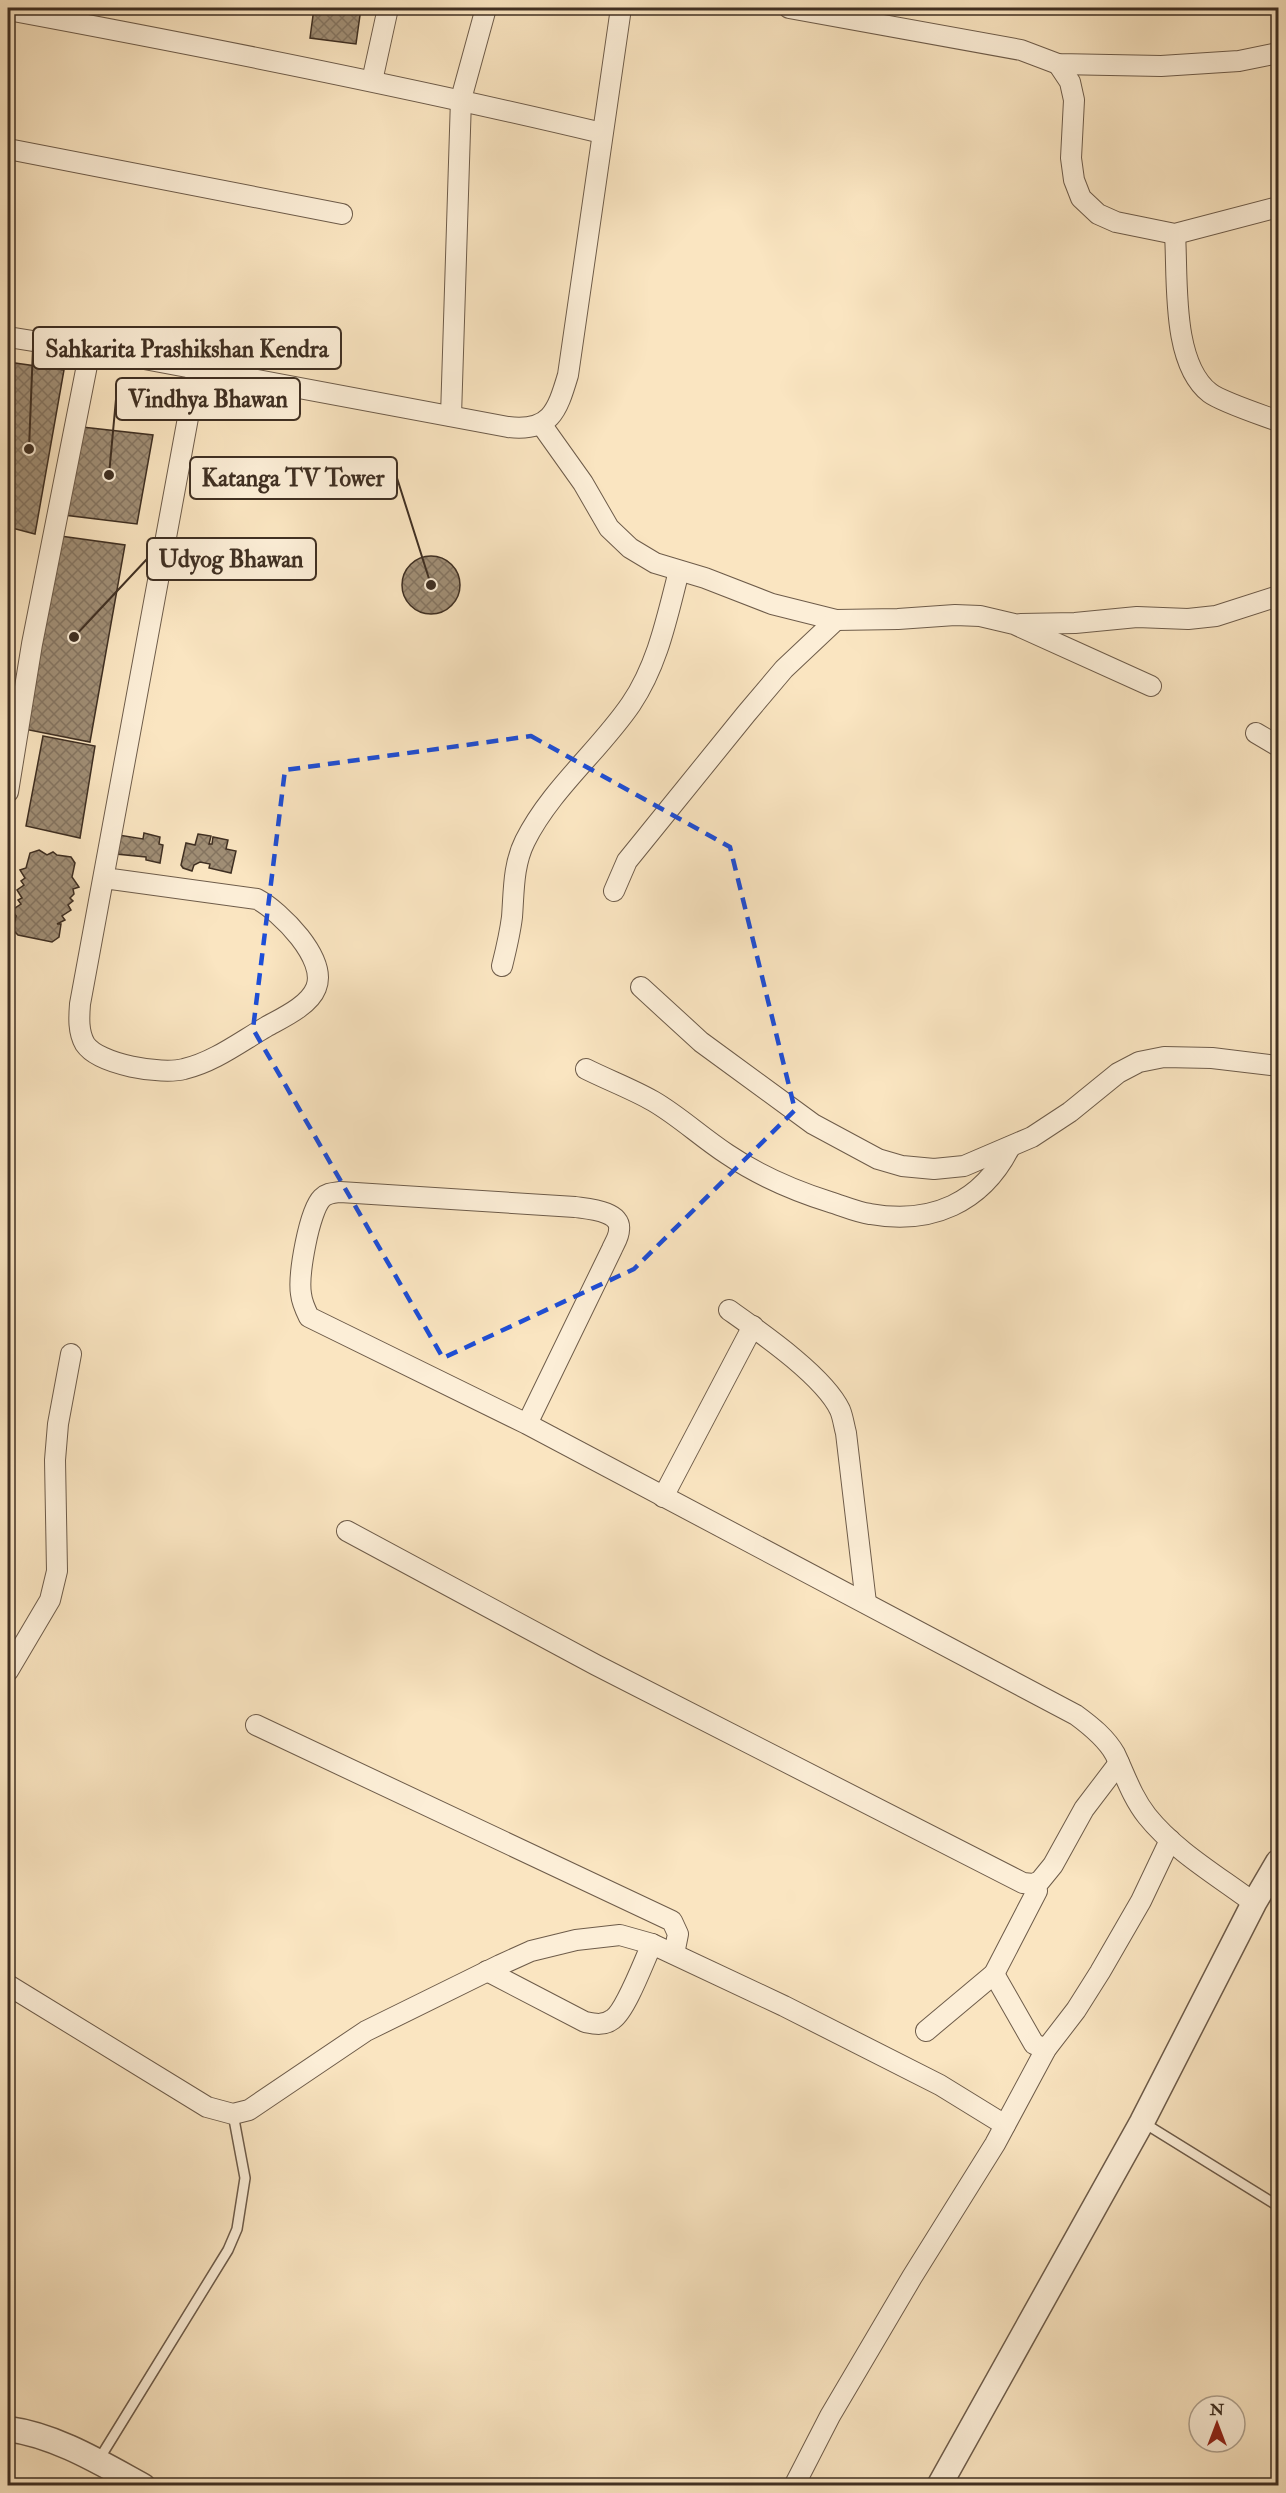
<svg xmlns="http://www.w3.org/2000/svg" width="1286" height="2493" font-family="'IM FELL Double Pica',serif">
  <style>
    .building { fill: url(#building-cross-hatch); stroke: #3f2f22; stroke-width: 1.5 }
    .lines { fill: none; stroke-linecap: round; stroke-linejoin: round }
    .service-casing { stroke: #6e5c4a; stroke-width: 12 }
    .minor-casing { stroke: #6e5c4a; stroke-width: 22 }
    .tertiary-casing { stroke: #6e5c4a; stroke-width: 27 }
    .service { stroke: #fceed7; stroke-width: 9 }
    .minor { stroke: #fceed7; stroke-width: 20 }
    .tertiary { stroke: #fceed7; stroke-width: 24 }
    .marked { fill: none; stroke: #1d4ed8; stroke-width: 4.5; stroke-dasharray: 12 8; stroke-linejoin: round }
    .leader { fill: none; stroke: #3f2f22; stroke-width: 2 }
    .callout-dot { fill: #3f2f22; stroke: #fceed7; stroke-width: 2 }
    .callout { fill: #fceed7; stroke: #3f2f22; stroke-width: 2 }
    .callout-label { font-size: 24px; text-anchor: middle; font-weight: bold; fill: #3f2f22 }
  </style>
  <defs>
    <pattern id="building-cross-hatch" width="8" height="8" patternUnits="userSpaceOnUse" patternTransform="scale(1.5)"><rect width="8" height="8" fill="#a08e75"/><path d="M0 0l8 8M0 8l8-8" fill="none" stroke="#847460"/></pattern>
  </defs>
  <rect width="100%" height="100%" fill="#fae5c1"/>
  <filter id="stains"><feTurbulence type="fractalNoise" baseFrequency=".00333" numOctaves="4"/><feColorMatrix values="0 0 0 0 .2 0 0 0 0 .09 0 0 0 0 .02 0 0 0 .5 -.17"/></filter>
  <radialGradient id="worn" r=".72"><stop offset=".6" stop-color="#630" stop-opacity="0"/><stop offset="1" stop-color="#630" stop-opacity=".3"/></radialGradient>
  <g class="building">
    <path d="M314,8H361L356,44L310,38Z"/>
    <path d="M8,362L64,370L35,534L8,527Z"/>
    <path d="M82,427L153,435L137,524L64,515Z"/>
    <path d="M53,535L125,545L90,742L24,729Z"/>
    <circle cx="431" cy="585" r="29"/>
    <path d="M43,736L95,746L80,838L26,826Z"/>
    <path d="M144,833L160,837L159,844L163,845L160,863L146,860V857L116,854L119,835L143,839Z"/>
    <path d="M198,834L211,836L209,844H212L213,837L228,840L226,849L236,851L231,873L209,868L210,864L200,862L194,865L192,871L183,868L181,865L186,843L195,845Z"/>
    <path d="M39,850L47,855L53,852L57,855L71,857L75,863L72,877L79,887L73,889L74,894L70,898L73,901L68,905L71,910L62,916L65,920L57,924H61L59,937L52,942L18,935L13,930L16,916L12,910L21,904L18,900L22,898L17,890L24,885L21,881L25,878L20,870L26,868L30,853Z"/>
  </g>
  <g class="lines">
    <g class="service-casing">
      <g id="service">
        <path d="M1144,2123L1278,2206"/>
        <path d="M98,2461L228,2250L237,2229L245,2178L233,2114"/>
      </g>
    </g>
    <g class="minor-casing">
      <g id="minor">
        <path d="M789,8L1021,50L1058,64L1161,66L1239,61L1278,53"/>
        <path d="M8,10C207,47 405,86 602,133"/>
        <path d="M1058,64L1070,82L1074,100L1071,158L1074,180L1081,198L1098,214L1116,222L1175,234L1278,207"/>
        <path d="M372,81L388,8"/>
        <path d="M8,149L342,214"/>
        <path d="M1175,234C1178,279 1171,363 1210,393C1222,402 1262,415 1278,421"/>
        <path d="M8,337L139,358L508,427C550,432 557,412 568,375L621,8"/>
        <path d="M451,416L461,99L486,8"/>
        <path d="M541,424L583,483L609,528L630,548L655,563L705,578L772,604L836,620L898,619L955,615L980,616L1014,624L1151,686"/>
        <path d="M1021,624L1075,623L1137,617L1188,619L1216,616L1278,596"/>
        <path d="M1256,733L1278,746"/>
        <path d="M8,792L32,644L90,350"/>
        <path d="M104,878L257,899C280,911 328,959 316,988C309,1006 282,1018 266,1027C240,1042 214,1062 184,1069C162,1075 99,1065 85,1044C78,1032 79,1017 80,1004L197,369"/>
        <path d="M614,891L627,861L746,714L784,669L836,620"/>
        <path d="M502,966C506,950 510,933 512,917C514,891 513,865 525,841C551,789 599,751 631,704C658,664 667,617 679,571"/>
        <path d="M641,987L701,1042L813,1124L878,1159L902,1166L934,1169L964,1166L1032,1137L1070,1112L1118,1073L1139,1062L1164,1057L1212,1058L1278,1066"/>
        <path d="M586,1069C608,1080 632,1089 653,1101C679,1116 701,1137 727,1154C758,1175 795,1191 830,1202C843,1206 856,1212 870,1214C931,1225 982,1203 1010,1147"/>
        <path d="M729,1310C760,1332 824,1376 840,1410C843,1417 844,1426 846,1433L866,1603"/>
        <path d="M527,1424L612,1249C614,1244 619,1237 619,1230C622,1211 588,1209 575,1207L340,1192C333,1193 327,1193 322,1198C309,1211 298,1275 301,1294C302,1303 305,1309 309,1317L527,1424L1076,1715C1091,1726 1106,1738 1115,1754C1125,1775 1132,1797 1147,1816C1175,1851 1218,1876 1254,1903"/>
        <path d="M663,1497L753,1326"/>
        <path d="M347,1531L596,1665L1023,1883L1033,1884L1040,1881L1053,1865L1084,1809L1119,1763"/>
        <path d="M8,1671L50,1600L57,1571L55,1460L58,1424L71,1354"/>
        <path d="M256,1725L672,1921L678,1934L674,1954"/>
        <path d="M487,1971L585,2022C595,2024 604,2026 613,2019C626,2010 644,1961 652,1944"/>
        <path d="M994,1974L1034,2044L1046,2049"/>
        <path d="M8,1985L207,2107L233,2114L249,2110L366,2031L500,1965L531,1951L576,1940L620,1935L652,1944L784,2006L940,2085L1005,2125"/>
        <path d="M926,2031L994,1974L1037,1891"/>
        <path d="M794,2486L830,2416L912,2277L995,2144L1046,2049L1076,2010L1100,1972L1141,1901L1170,1840"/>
      </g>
    </g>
    <g class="tertiary-casing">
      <g id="tertiary">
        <path d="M8,2429C55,2435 101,2463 143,2486"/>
        <path d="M939,2486L1142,2122L1254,1903L1278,1862"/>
      </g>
    </g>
    <use href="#service" class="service"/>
    <use href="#minor" class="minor"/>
    <use href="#tertiary" class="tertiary"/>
  </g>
  <path class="marked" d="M531,736L730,847L795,1110L634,1269L443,1358L253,1029L285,770Z"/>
  <path class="leader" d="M29 449L33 348M109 475L116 399M431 585L397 478M74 637L147 559"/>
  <g class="callout-dot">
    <circle cx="29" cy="449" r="6"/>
    <circle cx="109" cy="475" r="6"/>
    <circle cx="431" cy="585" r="6"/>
    <circle cx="74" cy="637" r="6"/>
  </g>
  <g class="callout">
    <rect x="33" y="327" width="308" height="42" rx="6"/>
    <rect x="116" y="378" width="184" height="42" rx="6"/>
    <rect x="190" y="457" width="207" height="42" rx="6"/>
    <rect x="147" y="538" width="169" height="42" rx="6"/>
  </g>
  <g class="callout-label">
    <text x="187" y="357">Sahkarita Prashikshan Kendra</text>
    <text x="208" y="407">Vindhya Bhawan</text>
    <text x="293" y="486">Katanga TV Tower</text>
    <text x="231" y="567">Udyog Bhawan</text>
  </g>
  <rect width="1286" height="2493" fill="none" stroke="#fae5c1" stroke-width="30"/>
  <rect x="9" y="9" width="1268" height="2475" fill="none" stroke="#3f2f22" stroke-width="3"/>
  <rect x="15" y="15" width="1256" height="2463" fill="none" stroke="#3f2f22" stroke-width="1.5"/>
  <g transform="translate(1217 2424)"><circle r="28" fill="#fceed7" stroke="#b0a28f" stroke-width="1.5"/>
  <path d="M0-4.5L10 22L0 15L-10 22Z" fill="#8f2418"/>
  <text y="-9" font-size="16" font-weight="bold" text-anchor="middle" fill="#3f2f22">N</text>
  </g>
  <rect width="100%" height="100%" filter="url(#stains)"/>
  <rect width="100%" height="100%" fill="url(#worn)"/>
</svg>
